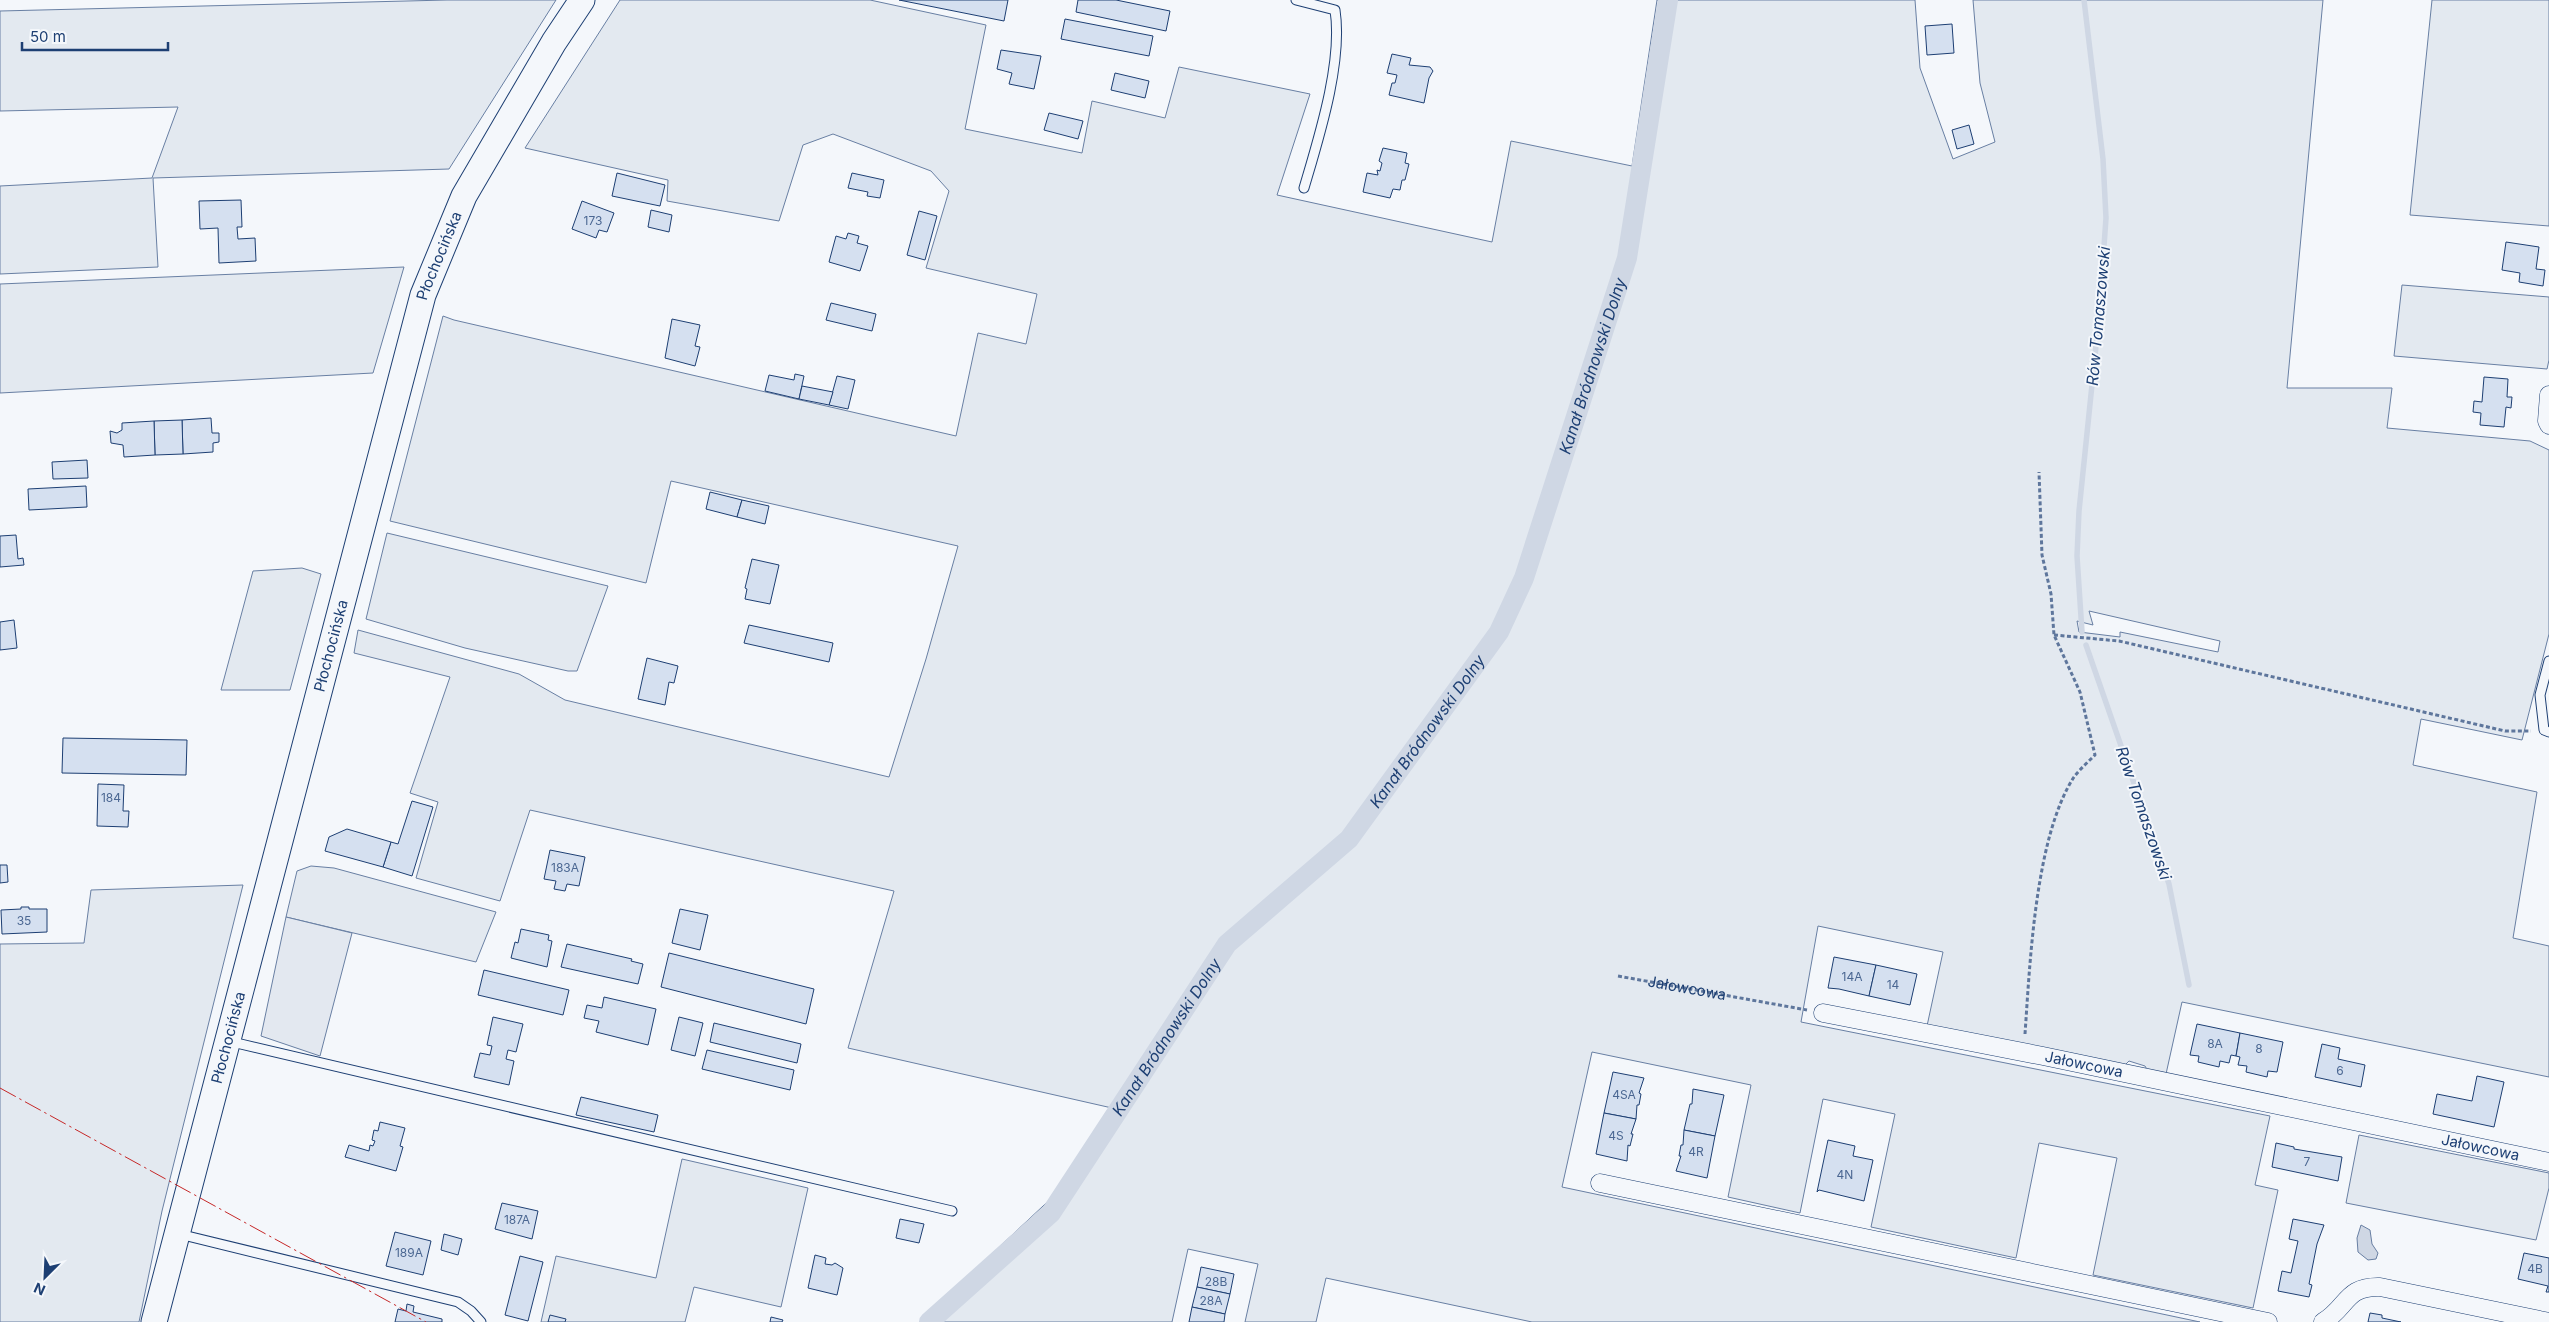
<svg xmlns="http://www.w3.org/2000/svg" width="2549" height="1322" font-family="Inter,sans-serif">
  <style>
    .green { fill: #e3e9f0; stroke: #687fa3; fill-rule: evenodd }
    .parking { fill: #e3e8f0; stroke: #687fa3 }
    .water { fill: #cfd7e4; stroke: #687fa3 }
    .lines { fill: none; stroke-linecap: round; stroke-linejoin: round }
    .stream { stroke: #cfd7e4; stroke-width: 5.5 }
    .canal { stroke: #cfd7e4; stroke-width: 20 }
    .building { fill: #d5e0f0; stroke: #1d3f73 }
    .lane-casing { stroke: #1d3f73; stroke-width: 11 }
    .street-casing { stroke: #1d3f73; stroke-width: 19 }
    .secondary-casing { stroke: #1d3f73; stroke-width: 27 }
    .path { stroke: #5e769c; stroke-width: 3; stroke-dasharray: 4 2.5; stroke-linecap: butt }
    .lane { stroke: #f4f7fb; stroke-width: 9 }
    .street { stroke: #f4f7fb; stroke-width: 18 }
    .secondary { stroke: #f4f7fb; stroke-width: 25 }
    .power { stroke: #c62828; stroke-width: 1; stroke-dasharray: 18 4 2.5 4; stroke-linecap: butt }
    .labels { text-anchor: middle; stroke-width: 4; stroke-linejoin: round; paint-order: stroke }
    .number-label { font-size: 12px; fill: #4b6792 }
    .street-label { font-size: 15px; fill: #1d3f73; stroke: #f4f7fb }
    .water-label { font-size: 16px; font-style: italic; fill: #1d3f73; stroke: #f4f7fb }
  </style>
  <rect width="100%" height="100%" fill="#f4f7fb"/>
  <g class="green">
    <path d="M447,0H556L449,169L153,178L158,267L0,274V186L152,178L178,107L0,111V11Z"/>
    <path d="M620,0H870L986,25L965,129L1082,153L1092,101L1165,118L1179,67L1310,94L1277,195L1492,242L1511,141L1632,166L1657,0H1915L1920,68L1953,159L1995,142L1980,83L1973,0H2323L2287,388H2392L2387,428L2530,441L2549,450V634L2522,740L2421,719L2413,765L2537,792L2513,938L2549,946V1077L2182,1002L2166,1074L2148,1071L2145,1066L2129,1061L2124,1066L1927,1026L1943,952L1818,926L1801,1022L2270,1116L2255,1185L2278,1190L2253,1308L2093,1275L2117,1158L2039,1143L2016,1258L1871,1227L1895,1114L1823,1099L1800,1213L1728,1197L1751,1085L1592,1052L1562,1187L2200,1322H1532L1326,1278L1316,1322H1245L1258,1264L1188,1249L1172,1322H919L1058,1192L1112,1108L848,1048L894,891L530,810L500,901L416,878L438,802L410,793L450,677L354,653L358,630L519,674L565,700L889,777L926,659L958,546L671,481L646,583L390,521L443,316L454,320L956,436L978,333L1026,344L1037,294L926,268L949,191L931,171L833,134L803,145L779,221L667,201L668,180L525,148ZM2089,611L2220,641L2218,652L2120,632V637L2079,632L2077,621L2093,625Z"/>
    <path d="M2432,0H2549V226L2410,215Z"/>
    <path d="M404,267L373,373L0,393V284Z"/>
    <path d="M2402,285L2549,297V360L2547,369L2394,356Z"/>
    <path d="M387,533L608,586L577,671H568L465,648L366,619Z"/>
    <path d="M302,568L321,574L290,690H221L253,571Z"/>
    <path d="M311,866L334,868L496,912L476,962L286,917L297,871Z"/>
    <path d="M243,885L162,1211L139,1322H0V944L84,943L91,890Z"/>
    <path d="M2359,1135L2549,1173V1188L2536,1240L2346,1203Z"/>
    <path d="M682,1159L808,1188L781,1307L694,1287L685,1322H541L556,1256L656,1278Z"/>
  </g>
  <path class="parking" d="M286,917L352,933L320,1056L261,1036Z"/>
  <path class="water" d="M2361,1225L2370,1230L2372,1244L2378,1253L2376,1259L2368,1260L2358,1252L2357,1238Z"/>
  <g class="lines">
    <g class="stream">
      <path d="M2082,632L2077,556L2079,511L2099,317L2106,218L2103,159L2084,0"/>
      <path d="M2086,645L2169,884L2189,985"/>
    </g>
    <path class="canal" id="s1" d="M929,1322L1051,1213L1227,944L1349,839L1499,632L1524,578L1627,258L1668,0"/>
  </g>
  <g class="building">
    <path d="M899,0H1008L1004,21Z"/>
    <path d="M1078,0H1116L1170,11L1166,31L1076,12Z"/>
    <path d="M1065,19L1153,36L1149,56L1061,39Z"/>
    <path d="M1952,24L1954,53L1927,55L1925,26Z"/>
    <path d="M1001,50L1041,56L1034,89L1009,84L1012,73L997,69Z"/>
    <path d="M1392,54L1411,58L1409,65L1430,67L1433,71L1429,78L1424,103L1389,95L1392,83H1395L1397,75L1387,73Z"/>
    <path d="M1115,73L1149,81L1145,98L1111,90Z"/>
    <path d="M1049,113L1083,121L1078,139L1044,130Z"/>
    <path d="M1969,125L1974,144L1957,149L1952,130Z"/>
    <path d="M1383,148L1407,153L1405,163L1409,164L1405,180H1402L1400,190L1393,189L1390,198L1363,192L1367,173L1378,175L1377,170L1380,171L1382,163L1379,161Z"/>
    <path d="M617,173L665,185L660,206L612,196Z"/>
    <path d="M852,173L884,180L880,198L867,196L868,192L848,188Z"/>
    <path d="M241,200L242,227H237L238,239L255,238L256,261L219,263L218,228L200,229L199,201Z"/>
    <path d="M582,201L614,213L607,232L599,230L596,238L572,229Z"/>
    <path d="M651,210L672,215L669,232L648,227Z"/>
    <path d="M919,211L937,216L925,260L907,255Z"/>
    <path d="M848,233L859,236L857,243L868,246L860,271L829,262L836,236L846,239Z"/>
    <path d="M2506,242L2539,247L2536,269L2545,270L2543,286L2519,282L2520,273L2502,270Z"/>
    <path d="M831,303L876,314L872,331L826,320Z"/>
    <path d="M672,319L700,325L695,346L700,347L695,366L665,358Z"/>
    <path d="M795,374L804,376L799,399L765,391L769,375L794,380Z"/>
    <path d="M837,376L855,380L848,409L829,405Z"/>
    <path d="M2484,377L2508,379L2507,397H2512L2511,408L2506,407L2504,427L2480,425L2481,413L2473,412L2474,401L2482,402Z"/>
    <path d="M802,386L833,392L829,405L799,399Z"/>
    <path d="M211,418L212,433H219V442L213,443V452L183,454L182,420Z"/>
    <path d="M182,420L183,454L155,455L154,421Z"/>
    <path d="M154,421L155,455L124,457L123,445L111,443L110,431L117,433L122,430V423Z"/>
    <path d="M87,460L88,478L53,479L52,462Z"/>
    <path d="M86,486L87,507L29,510L28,489Z"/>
    <path d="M710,492L742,500L737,517L706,509Z"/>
    <path d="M742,500L769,506L765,524L737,517Z"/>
    <path d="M16,535L18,559L23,558L24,565L0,567V536Z"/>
    <path d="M752,559L779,565L770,604L745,599L747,589L745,588Z"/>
    <path d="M14,620L17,648L0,650V622Z"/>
    <path d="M749,625L833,643L829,662L744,643Z"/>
    <path d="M647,658L678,666L674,683L669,682L665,705L638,699Z"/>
    <path d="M63,738L187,740L186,775L62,773Z"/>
    <path d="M98,784L124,785L123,811H129L128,827L97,826Z"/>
    <path d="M412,801L433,807L412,876L383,867L391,842L398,844Z"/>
    <path d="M347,829L391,842L383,867L325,851L329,837Z"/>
    <path d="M550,850L585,857L579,886L567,884L565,891L554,889L556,881L544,879Z"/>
    <path d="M0,865H7L8,882L0,883Z"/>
    <path d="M21,907H29V909H47V932L2,934L1,910L21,909Z"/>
    <path d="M680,909L708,915L700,950L672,943Z"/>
    <path d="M521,929L549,935L548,940L552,941L547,967L511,958L515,942L518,943Z"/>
    <path d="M567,944L632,959L631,961L643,964L638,984L561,967Z"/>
    <path d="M669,953L814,989L806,1024L661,987Z"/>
    <path d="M1834,957L1876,965L1869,996L1839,989L1828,988Z"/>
    <path d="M1876,965L1917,974L1910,1005L1869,996Z"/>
    <path d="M484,970L569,990L563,1015L478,995Z"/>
    <path d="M604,997L656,1009L648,1045L596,1032L599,1021L584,1018L587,1005L602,1008Z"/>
    <path d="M493,1017L523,1024L516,1052L508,1050L506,1059L514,1061L509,1085L474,1077L480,1053L490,1055L492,1046L487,1045Z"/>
    <path d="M679,1017L703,1023L695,1056L671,1050Z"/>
    <path d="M714,1023L801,1044L797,1063L710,1042Z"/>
    <path d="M2197,1024L2240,1033L2236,1056L2231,1055L2229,1063L2220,1061L2219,1067L2198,1062L2199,1056L2190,1055Z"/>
    <path d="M2240,1033L2283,1042L2277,1072L2268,1071L2267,1077L2246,1072L2247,1066L2238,1065L2240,1057L2236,1056Z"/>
    <path d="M2322,1044L2340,1048L2338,1059L2365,1065L2361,1087L2315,1077Z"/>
    <path d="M707,1050L794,1070L790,1090L702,1069Z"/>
    <path d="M1613,1072L1644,1078L1639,1093L1641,1094L1639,1105H1637L1636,1119L1604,1113Z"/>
    <path d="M2477,1076L2504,1082L2494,1127L2433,1114L2437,1094L2472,1101Z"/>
    <path d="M1693,1089L1724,1095L1715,1136L1684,1130L1690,1104H1692Z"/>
    <path d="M581,1097L658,1115L654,1132L576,1115Z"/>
    <path d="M1604,1113L1636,1119L1631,1134H1633L1630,1146L1628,1145L1627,1161L1596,1154Z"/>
    <path d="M380,1122L405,1128L400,1146L403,1147L396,1171L345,1157L349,1145L369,1151L370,1145L373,1146L375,1141L372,1140L374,1130L378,1131Z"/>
    <path d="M1684,1130L1715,1136L1707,1178L1676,1171L1681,1156H1679L1681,1145H1683Z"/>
    <path d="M1828,1140L1855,1146L1853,1156L1873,1160L1864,1201L1819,1190L1817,1192Z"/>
    <path d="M2276,1143L2294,1147V1149L2342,1157L2338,1181L2272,1167Z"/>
    <path d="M502,1203L538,1211L532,1239L495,1229Z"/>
    <path d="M900,1219L924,1224L919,1243L896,1238Z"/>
    <path d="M2293,1219L2324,1225L2317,1244L2309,1284L2312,1285L2309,1297L2278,1291L2282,1271L2291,1273L2298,1241L2289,1239Z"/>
    <path d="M395,1232L431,1241L423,1275L386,1266Z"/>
    <path d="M444,1234L462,1239L458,1255L441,1250Z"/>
    <path d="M2524,1253L2549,1258V1292H2546L2548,1286L2518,1279Z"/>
    <path d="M815,1255L826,1258L825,1264L832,1265L835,1263L843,1268L837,1295L808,1288Z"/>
    <path d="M520,1256L543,1262L528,1321L505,1315Z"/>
    <path d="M1201,1267L1234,1274L1230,1294L1197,1287Z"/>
    <path d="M1197,1287L1230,1294L1225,1314L1192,1307Z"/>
    <path d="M407,1304L414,1306L413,1312L442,1319V1322H395L398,1309L406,1311Z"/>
    <path d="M1192,1307L1225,1314L1224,1322H1189Z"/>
    <path d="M2370,1313L2382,1315V1318L2401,1322H2368Z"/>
    <path d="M550,1315L566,1319L565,1322H548Z"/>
    <path d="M771,1317L783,1320L782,1322H770Z"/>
  </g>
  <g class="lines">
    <g class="lane-casing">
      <g id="lane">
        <path d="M1296,0L1335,10C1343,62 1319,137 1304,188"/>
        <path d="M2549,661L2540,695L2544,730L2549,732"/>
        <path d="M228,1041L952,1211"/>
        <path d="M179,1234L458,1302L471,1311L481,1322"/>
      </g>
    </g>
    <g class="street-casing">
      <g id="street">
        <path d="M2549,395L2547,421L2549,425"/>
        <path id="s3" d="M1823,1013L2043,1056L2549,1162"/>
        <path d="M1600,1183L2268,1322"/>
        <path d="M2323,1322C2348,1307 2345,1286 2380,1287L2549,1322"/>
      </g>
    </g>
    <g class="secondary-casing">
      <g id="secondary">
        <path id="s4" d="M154,1322L423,295L464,196L554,42L582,0"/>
      </g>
    </g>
    <g class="path">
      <path d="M2054,635L2119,641L2505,731H2531"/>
      <path id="s2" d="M1618,976L1807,1010"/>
      <path d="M2025,1034C2030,963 2035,837 2074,777C2080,769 2088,762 2095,755L2080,692L2054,635L2051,594L2042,555L2039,472"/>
    </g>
    <use href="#lane" class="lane"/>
    <use href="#street" class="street"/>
    <use href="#secondary" class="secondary"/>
    <path class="power" d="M0,1088L426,1322"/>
  </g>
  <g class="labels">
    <g class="number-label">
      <text x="593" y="225">173</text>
      <text x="111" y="802">184</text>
      <text x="565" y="872">183A</text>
      <text x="24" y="925">35</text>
      <text x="1852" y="981">14A</text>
      <text x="1893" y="989">14</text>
      <text x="2215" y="1048">8A</text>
      <text x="2259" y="1053">8</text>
      <text x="2340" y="1075">6</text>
      <text x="1624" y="1099">4SA</text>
      <text x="1616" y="1140">4S</text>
      <text x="1696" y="1156">4R</text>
      <text x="2307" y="1166">7</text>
      <text x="1845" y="1179">4N</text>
      <text x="517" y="1224">187A</text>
      <text x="409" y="1257">189A</text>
      <text x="2535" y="1273">4B</text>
      <text x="1216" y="1286">28B</text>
      <text x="1211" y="1305">28A</text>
    </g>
    <g class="street-label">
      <text dy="5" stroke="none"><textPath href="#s4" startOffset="1104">Płochocińska</textPath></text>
      <text dy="5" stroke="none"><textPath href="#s4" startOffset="699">Płochocińska</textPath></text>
      <text dy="5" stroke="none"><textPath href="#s2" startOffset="70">Jałowcowa</textPath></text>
      <text dy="5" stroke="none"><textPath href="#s4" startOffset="294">Płochocińska</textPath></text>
      <text dy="5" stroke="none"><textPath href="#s3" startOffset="266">Jałowcowa</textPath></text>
      <text dy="5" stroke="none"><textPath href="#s3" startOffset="671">Jałowcowa</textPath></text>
    </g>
    <g class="water-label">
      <text transform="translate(2098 316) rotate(-85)" y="6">Rów Tomaszowski</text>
      <text dy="6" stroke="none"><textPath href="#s1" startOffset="1184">Kanał Bródnowski Dolny</textPath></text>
      <text dy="6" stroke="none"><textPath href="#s1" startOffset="779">Kanał Bródnowski Dolny</textPath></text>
      <text transform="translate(2144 813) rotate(71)" y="6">Rów Tomaszowski</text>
      <text dy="6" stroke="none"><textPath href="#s1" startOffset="374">Kanał Bródnowski Dolny</textPath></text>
    </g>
  </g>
  <g transform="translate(45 1277) rotate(204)" stroke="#f4f7fb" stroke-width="4" paint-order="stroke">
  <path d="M0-4L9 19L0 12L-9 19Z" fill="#1d3f73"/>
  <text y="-8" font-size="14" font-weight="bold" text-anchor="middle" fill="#1d3f73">N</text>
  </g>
  <path d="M22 42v8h146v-8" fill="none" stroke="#1d3f73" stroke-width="2.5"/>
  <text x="30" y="42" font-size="15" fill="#1d3f73" stroke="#f4f7fb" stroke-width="4" paint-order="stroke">50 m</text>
</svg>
